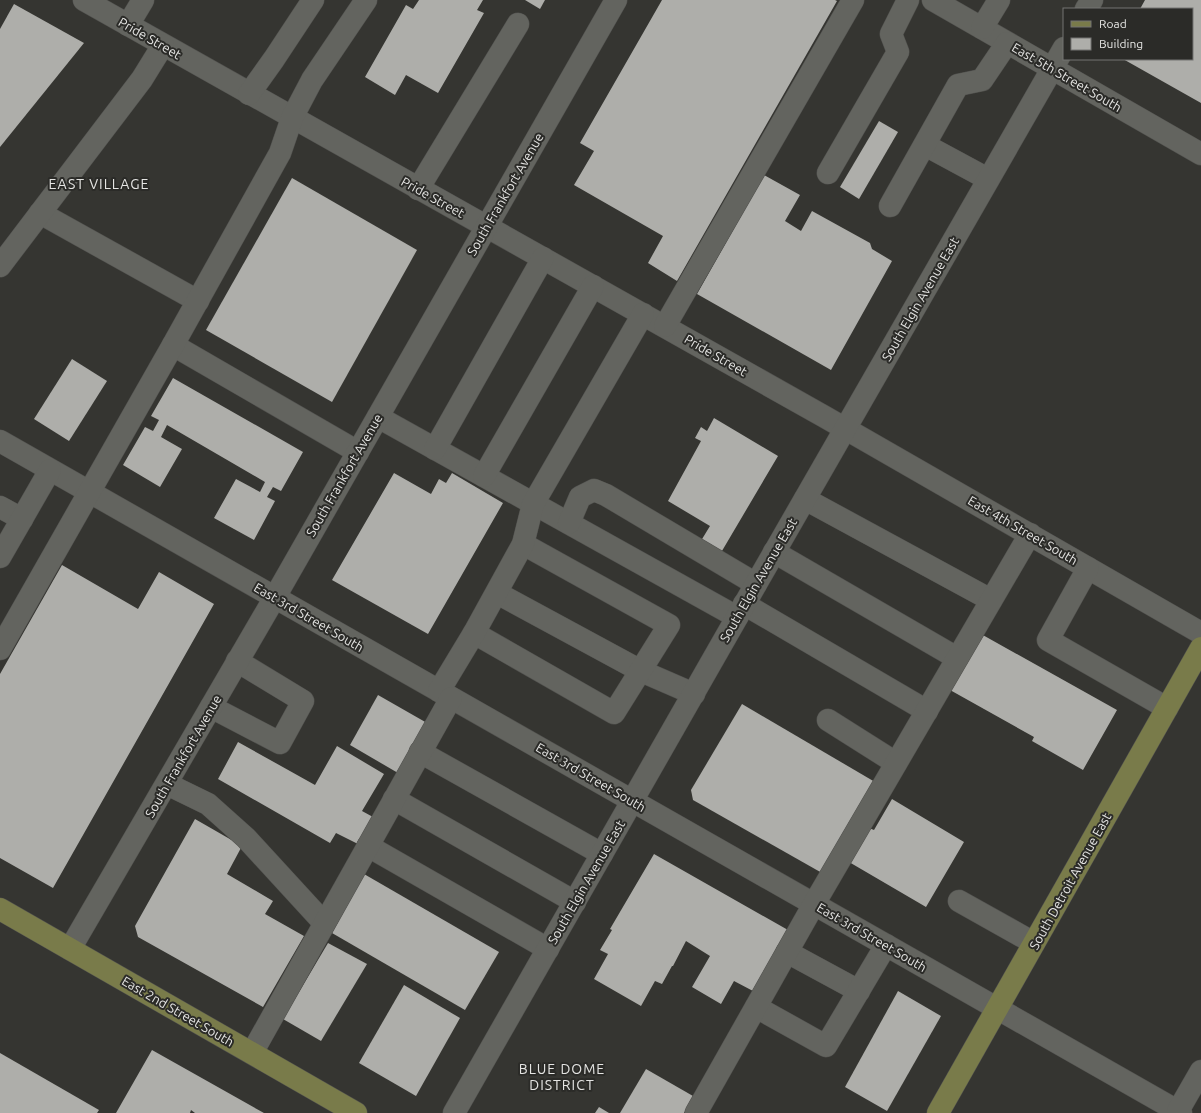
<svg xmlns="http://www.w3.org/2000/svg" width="1201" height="1113" font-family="Ubuntu,sans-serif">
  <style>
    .building { fill: #aeaeaa }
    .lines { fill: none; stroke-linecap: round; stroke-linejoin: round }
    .minor-casing { stroke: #51514e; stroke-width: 23 }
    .major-casing { stroke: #51514e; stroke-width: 23 }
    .minor { stroke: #63645f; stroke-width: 22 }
    .major { stroke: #797b4a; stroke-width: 22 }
    .labels { text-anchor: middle; stroke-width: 4; stroke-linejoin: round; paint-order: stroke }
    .street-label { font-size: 13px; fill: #e5e5e3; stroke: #2b2b28 }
    .neighbourhood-label { font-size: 14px; letter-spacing: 1px; fill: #e5e5e3; stroke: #2b2b28 }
  </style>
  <rect width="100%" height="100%" fill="#353531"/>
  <g class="building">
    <path d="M419,0H483L477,10L484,13L438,93L406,75L395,95L365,77L406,5L413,9Z"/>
    <path d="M525,0H545L540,9Z"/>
    <path d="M662,0H835L837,1L677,281L648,263L663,236L574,185L594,151L580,143Z"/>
    <path d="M1145,0H1201V103L1123,59H1192V9H1140Z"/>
    <path d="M14,4L84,43L0,147V29Z"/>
    <path d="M879,121L898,132L859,199L840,187Z"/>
    <path d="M764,175L800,195L785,221L801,231L812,211L870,243L872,249L892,261L831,370L697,294Z"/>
    <path d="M292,178L417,250L332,402L206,330Z"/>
    <path d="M72,359L107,381L69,441L34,419Z"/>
    <path d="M173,378L303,452L281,491L273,487L267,497L275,501L254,540L214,518L236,479L260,492L265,482L167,425L161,437L182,449L160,487L123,465L145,427L153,431L159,420L151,416Z"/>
    <path d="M714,418L778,456L719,556L699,544L710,526L668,501L701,441L695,438L701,427L707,431Z"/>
    <path d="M394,473L431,494L439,479L446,483L452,473L503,503L428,634L332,580Z"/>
    <path d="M62,565L138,609L159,572L214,604L53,888L0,858V674Z"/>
    <path d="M981,634L1117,710L1083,770L1032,741L1034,737L950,690Z"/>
    <path d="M378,695L427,723L398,773L350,745Z"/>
    <path d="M742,704L875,782L822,873L693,800L691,790Z"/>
    <path d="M238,742L315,785L337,746L384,774L362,811L373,817L358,844L336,833L330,843L218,779Z"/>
    <path d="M892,799L964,842L926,907L849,862L869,828L874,830Z"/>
    <path d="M195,819L242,846L227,874L273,901L265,914L304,936L263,1007L138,937L135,926Z"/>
    <path d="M654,854L788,930L753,991L734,981L721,1004L692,987L710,956L686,941L673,966H672L662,984L655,981L641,1006L594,979L608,954L600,950L612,930L610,929Z"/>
    <path d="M364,874L499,952L465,1010L332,933Z"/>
    <path d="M328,943L367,964L321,1041L283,1019Z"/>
    <path d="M404,985L460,1018L416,1096L359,1063Z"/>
    <path d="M898,991L941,1016L887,1111L845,1087Z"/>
    <path d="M152,1050L264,1113H195L191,1110L190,1113H116Z"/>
    <path d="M0,1053L99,1110L97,1113H0Z"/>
    <path d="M646,1069L693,1096L684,1113H620Z"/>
    <path d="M599,1107L609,1113H595Z"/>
  </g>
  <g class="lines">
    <g class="minor-casing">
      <g id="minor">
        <path d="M84,0L825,417L1201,633"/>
        <path d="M933,0L1201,154"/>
        <path d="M1086,9L1092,0"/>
        <path d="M128,25L143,0"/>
        <path d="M982,28L999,0"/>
        <path d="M249,94L274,59L313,0"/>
        <path d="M925,145L988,179"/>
        <path d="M828,173L898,52L891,34L908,0"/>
        <path d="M418,189L518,24"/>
        <path d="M890,206L958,85L982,80L1007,43"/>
        <path d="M40,213L198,301"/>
        <path d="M0,266L142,79L163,45"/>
        <path d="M665,326L853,0"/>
        <path d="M173,345L358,452"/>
        <path d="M378,417L737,617"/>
        <path d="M0,441L1181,1113"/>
        <path d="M435,449L543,258"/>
        <path d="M484,476L593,286"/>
        <path d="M805,499L991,600"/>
        <path d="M0,507L22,519"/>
        <path d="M569,523L580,497L594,490L606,495L756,584"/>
        <path d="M774,552L957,658"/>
        <path d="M0,557L50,470"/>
        <path d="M1088,568L1048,640L1167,708"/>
        <path d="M497,593L641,671L694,694"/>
        <path d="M744,604L927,711"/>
        <path d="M474,633L614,713L669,625L523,544"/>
        <path d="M0,649L173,345L280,153L292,118L312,80L366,0"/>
        <path d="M439,691L474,633L523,544L533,504L643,314"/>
        <path d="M211,707L280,743L303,701L237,661"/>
        <path d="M828,720L896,763"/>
        <path d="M420,752L602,854"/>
        <path d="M167,784L208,804L246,838L324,923"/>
        <path d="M394,799L575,902"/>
        <path d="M368,846L548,949"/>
        <path d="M959,901L1034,943"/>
        <path d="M70,949L275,597L616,0"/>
        <path d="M787,952L859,991"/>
        <path d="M756,1007L826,1046L886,945"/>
        <path d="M252,1053L451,698"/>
        <path d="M1178,1111L1201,1071"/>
        <path d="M454,1113L756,584L1064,48"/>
        <path d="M696,1113L814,904L1030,534"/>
      </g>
    </g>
    <g class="major-casing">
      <g id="major">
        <path d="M0,909L356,1113"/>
        <path d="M938,1113L1201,648"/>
      </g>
    </g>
    <use href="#minor" class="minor"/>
    <use href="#major" class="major"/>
  </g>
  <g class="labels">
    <g class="street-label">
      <text transform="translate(150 38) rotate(30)" y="5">Pride Street</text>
      <text transform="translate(1067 77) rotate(30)" y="5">East 5th Street South</text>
      <text transform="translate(505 194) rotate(-60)" y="5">South Frankfort Avenue</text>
      <text transform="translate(433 197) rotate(29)" y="5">Pride Street</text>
      <text transform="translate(920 299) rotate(-60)" y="5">South Elgin Avenue East</text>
      <text transform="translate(716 355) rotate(30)" y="5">Pride Street</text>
      <text transform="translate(344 475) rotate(-60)" y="5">South Frankfort Avenue</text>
      <text transform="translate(1023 530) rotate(30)" y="5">East 4th Street South</text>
      <text transform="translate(758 580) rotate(-60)" y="5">South Elgin Avenue East</text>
      <text transform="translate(309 617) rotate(30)" y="5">East 3rd Street South</text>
      <text transform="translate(183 756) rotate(-60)" y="5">South Frankfort Avenue</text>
      <text transform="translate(591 777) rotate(30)" y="5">East 3rd Street South</text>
      <text transform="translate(1070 881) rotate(-61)" y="5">South Detroit Avenue East</text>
      <text transform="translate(586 882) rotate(-60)" y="5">South Elgin Avenue East</text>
      <text transform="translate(872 937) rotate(30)" y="5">East 3rd Street South</text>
      <text transform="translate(178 1011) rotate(30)" y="5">East 2nd Street South</text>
    </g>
    <g class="neighbourhood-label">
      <text x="99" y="189">EAST VILLAGE</text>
      <text x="562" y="1074">BLUE DOME<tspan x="562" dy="16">DISTRICT</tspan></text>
    </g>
  </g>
  <rect x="1063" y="8" width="130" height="52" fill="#2b2b28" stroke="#757573"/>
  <rect x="1071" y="21" width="20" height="6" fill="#797b4a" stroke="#757573"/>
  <text x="1099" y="28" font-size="12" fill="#e5e5e3">Road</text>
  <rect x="1071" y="38" width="20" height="12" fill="#aeaeaa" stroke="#757573"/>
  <text x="1099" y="48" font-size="12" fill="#e5e5e3">Building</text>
</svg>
